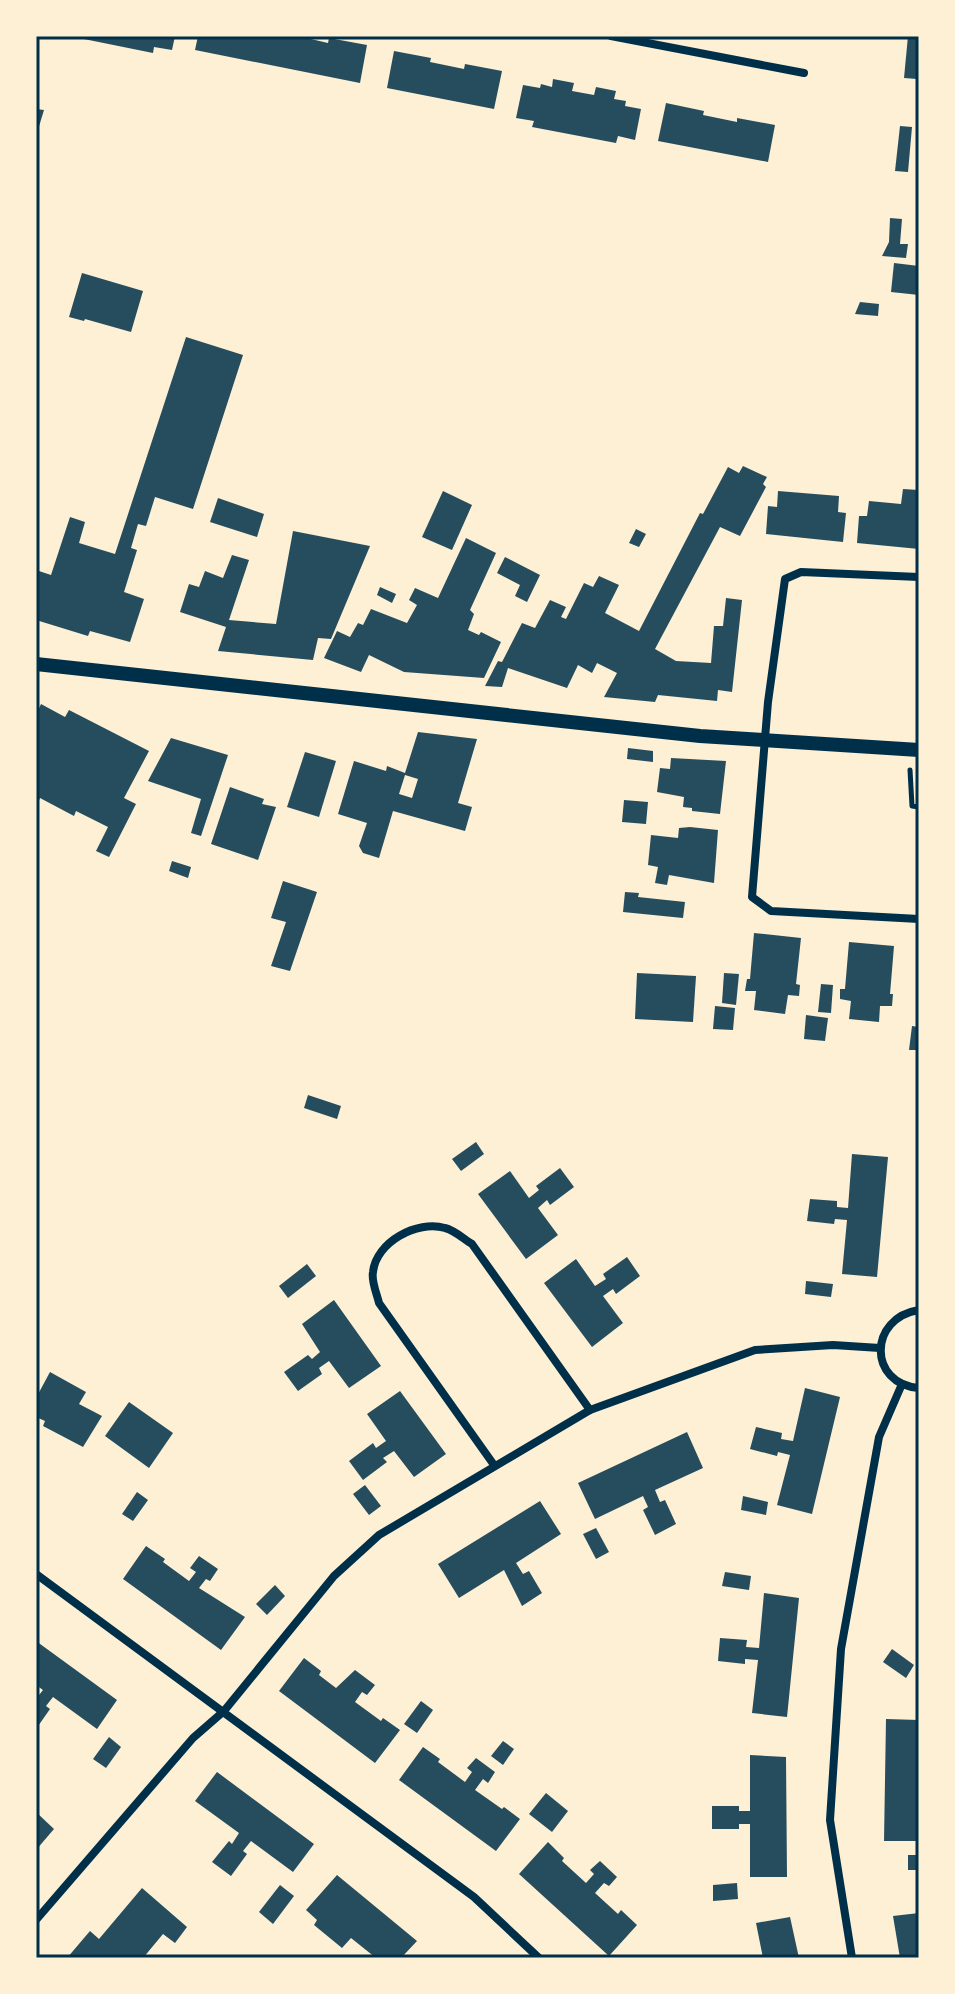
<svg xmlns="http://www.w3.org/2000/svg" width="955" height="1994" font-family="Cabin,sans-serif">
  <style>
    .building { fill: #264d5e; fill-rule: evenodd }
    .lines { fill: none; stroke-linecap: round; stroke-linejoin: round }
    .path { stroke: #003049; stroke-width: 5 }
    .minor { stroke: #003049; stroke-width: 8 }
    .tertiary { stroke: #003049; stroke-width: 14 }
    .neatline { fill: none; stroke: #003049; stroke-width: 3 }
  </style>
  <rect width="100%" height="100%" fill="#fdf0d5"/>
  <g class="building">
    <path d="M69,36H175L172,50L154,47L153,53Z"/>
    <path d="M198,36H298L328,43L329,38L367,45L360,83L195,50Z"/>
    <path d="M908,36H919L917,79L904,78Z"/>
    <path d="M394,51L431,58L430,62L464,69L465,64L502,71L494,109L387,88Z"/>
    <path d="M553,79L574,83L572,91L594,95L596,87L616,91L614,99L626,101L625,106L641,109L635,140L618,136L616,143L532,127L534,121L516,118L523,85L540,88L541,84L552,87Z"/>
    <path d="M666,103L704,111L703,115L737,122V118L775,125L768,162L658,141Z"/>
    <path d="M36,109L44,110L37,133H36Z"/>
    <path d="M900,126L912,127L908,172L895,171Z"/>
    <path d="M890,218L902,219L900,244H908L906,258L882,256L889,242Z"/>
    <path d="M894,263L919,266V295L891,292Z"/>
    <path d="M82,273L143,291L131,332L85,319L84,321L69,317Z"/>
    <path d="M860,302L879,304L878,316L855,314Z"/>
    <path d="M186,337L243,355L193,509L155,497L146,526L138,524L131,548L137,550L124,592L144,599L130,642L90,631L88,636L36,620V570L51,575L70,517L85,522L79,543L115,554Z"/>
    <path d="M743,466L767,477L763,484L766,487L740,536L720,527L655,649L676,661L711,663L714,626H723L726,598L742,600L732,692L718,690L717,701L658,695L655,702L604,697L617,673L597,663L592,673L578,665L567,688L508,668L502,687L485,686L498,661L502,662L522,623L535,628L550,600L566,607L561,617L566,619L584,583L593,587L599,576L619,585L605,613L639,631L700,513L703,514L728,467L739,473Z"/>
    <path d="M903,489L919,490V549L857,543L859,516H867L869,501L901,504Z"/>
    <path d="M443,491L472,505L452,550L422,537Z"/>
    <path d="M778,491L839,496L838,512L846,513L843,542L766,534L768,506L777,507Z"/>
    <path d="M218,498L264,514L257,537L210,522Z"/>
    <path d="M636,529L646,534L639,547L629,543Z"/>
    <path d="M293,531L370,546L331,639L318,638L313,660L218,651L226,627L180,612L189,584L199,587L205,571L223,578L232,555L249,560L229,620L276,624Z"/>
    <path d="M466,538L496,553L470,610L474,614L468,630L479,635L481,632L501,642L484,678L404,672L369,655L361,672L324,658L337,631L350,637L358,623L363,625L371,609L407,623L417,605L409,600L415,588L438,598Z"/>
    <path d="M505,557L540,575L527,602L515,596L520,585L497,573Z"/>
    <path d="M380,587L396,594L392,603L377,595Z"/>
    <path d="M41,704L65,717L69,710L149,751L124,798L136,804L109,857L96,851L108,827L76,811L74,816L40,798L36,807V715Z"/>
    <path d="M418,732L477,739L458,803L472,807L465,831L393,811L379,858L363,853L359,846L367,823L338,814L354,761L386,771L387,766L405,773ZM405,775L418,779L412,798L399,794Z"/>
    <path d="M171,738L228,755L201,836L191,833L201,799L148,781Z"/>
    <path d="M628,748L653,751V762L627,759Z"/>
    <path d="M305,752L336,761L319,817L287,807Z"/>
    <path d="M671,758L726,761L720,814L692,811V808L683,807L684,797L657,792L660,768L670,769Z"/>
    <path d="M230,787L264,799L262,804L276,807L258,860L211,844Z"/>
    <path d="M624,800L648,802L646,824L622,822Z"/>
    <path d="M690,827L718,830L714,883L669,875L667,885L655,883L658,867L648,865L651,835L678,838L679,828Z"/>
    <path d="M172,861L191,867L188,878L169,871Z"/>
    <path d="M283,881L317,892L290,971L271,966L286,922L271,918Z"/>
    <path d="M625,892L639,893L638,897L685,902L683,918L623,912Z"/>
    <path d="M754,933L801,938L796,984L800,985L799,996L788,995L785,1014L754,1010L756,991H745L747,979H750Z"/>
    <path d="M849,942L894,946L890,994H893L892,1006H880L879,1022L849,1019L851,1001L840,999V989H845Z"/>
    <path d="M637,973L696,976L693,1022L635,1019Z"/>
    <path d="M724,973L739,974L736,1005L722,1003Z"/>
    <path d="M821,984L833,985L831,1013L818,1012Z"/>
    <path d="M715,1006L735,1008L733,1030L713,1029Z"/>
    <path d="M806,1015L828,1018L825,1041L804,1039Z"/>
    <path d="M912,1026L919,1027V1050H909Z"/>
    <path d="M308,1095L341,1106L337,1119L304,1108Z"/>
    <path d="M476,1142L484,1154L461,1171L452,1159Z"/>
    <path d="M852,1154L888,1157L877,1277L842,1274L847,1220L835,1219L834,1224L807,1221L810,1199L837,1201V1207L848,1208Z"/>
    <path d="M560,1168L574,1187L550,1205L547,1200L538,1208L558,1235L526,1259L478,1194L510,1171L529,1198L539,1190L536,1186Z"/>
    <path d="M627,1257L640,1276L616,1294L613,1289L603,1296L623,1323L592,1347L544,1283L576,1259L595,1286L606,1279L603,1274Z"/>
    <path d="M307,1264L316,1276L288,1298L279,1286Z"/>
    <path d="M806,1281L833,1284L831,1297L805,1294Z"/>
    <path d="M334,1300L381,1366L349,1388L329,1361L319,1368L322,1374L298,1391L284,1372L308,1355L312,1359L320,1352L302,1324Z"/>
    <path d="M50,1372L86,1392L79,1404L102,1416L83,1447L43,1426L45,1421L36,1417V1398Z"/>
    <path d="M805,1388L840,1397L812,1514L777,1505L790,1455L778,1452L777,1456L750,1449L756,1427L782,1433L781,1439L793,1441Z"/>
    <path d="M400,1391L446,1454L414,1477L394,1451L383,1458L387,1462L363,1480L349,1461L373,1443L376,1448L386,1441L367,1414Z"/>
    <path d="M129,1402L173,1433L149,1468L105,1436Z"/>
    <path d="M687,1432L703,1468L655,1490L660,1502L665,1500L676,1524L655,1535L643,1510L648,1507L643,1496L595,1519L578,1483Z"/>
    <path d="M365,1485L381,1506L369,1515L353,1494Z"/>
    <path d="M137,1492L148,1500L133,1521L122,1514Z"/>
    <path d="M743,1496L768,1502L766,1515L741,1510Z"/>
    <path d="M540,1501L561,1534L516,1563L523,1574L529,1571L542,1593L522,1606L504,1570L459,1598L438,1564Z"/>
    <path d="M596,1528L609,1552L596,1559L583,1534Z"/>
    <path d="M146,1546L165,1559L163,1562L189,1581L196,1572L190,1568L199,1556L218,1569L210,1581L206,1579L199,1588L245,1617L221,1650L123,1579Z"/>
    <path d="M725,1572L751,1576L749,1590L722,1586Z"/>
    <path d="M275,1585L285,1596L267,1615L256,1604Z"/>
    <path d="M764,1593L799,1598L787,1717L752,1713L758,1660L745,1659V1664L718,1661L720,1638L747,1640L746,1647L759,1648Z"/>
    <path d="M36,1641L117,1700L97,1729L53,1697L46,1706L50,1709L36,1729V1699L43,1690L36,1685Z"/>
    <path d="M892,1649L914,1665L906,1678L883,1662Z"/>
    <path d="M304,1658L321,1671L319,1675L336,1688L355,1670L375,1685L367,1695L362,1692L355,1702L381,1721L383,1718L400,1730L375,1763L279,1691Z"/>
    <path d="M421,1701L433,1710L417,1733L404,1724Z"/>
    <path d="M886,1719L919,1720V1841H884Z"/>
    <path d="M109,1737L121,1747L106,1768L93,1759Z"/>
    <path d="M503,1741L514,1749L503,1765L491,1756Z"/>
    <path d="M423,1747L440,1759L438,1762L465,1782L472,1772L467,1768L476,1758L495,1772L488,1783L483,1779L475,1790L502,1809L504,1807L520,1819L496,1851L399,1780Z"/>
    <path d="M750,1755L786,1757L787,1877H750V1824H739V1829H712V1806H739V1811H750Z"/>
    <path d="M217,1772L314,1844L293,1872L251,1841L243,1851L247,1854L231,1876L212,1862L229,1841L232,1844L239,1833L195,1801Z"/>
    <path d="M546,1793L568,1811L552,1832L529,1814Z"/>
    <path d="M36,1812L54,1829L36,1850Z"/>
    <path d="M548,1842L564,1858L562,1861L586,1883L594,1874L590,1870L600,1861L617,1877L609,1886L604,1883L595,1893L618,1914L621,1910L637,1925L609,1956L519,1874Z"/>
    <rect x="908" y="1855" width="11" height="15"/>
    <path d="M337,1875L417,1941L401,1958H376L351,1938L342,1948L314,1925L317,1920L306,1910Z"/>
    <path d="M737,1883L738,1899L713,1901V1885Z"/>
    <path d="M280,1885L294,1896L273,1924L259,1912Z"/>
    <path d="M142,1888L187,1927L175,1943L163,1934L143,1958H67L90,1931L99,1939Z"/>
    <path d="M919,1913V1958H900L893,1916Z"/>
    <path d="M790,1917L799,1958H763L756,1923Z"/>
  </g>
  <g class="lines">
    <path class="path" d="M910,770L912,806L919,807"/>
    <g class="minor">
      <path d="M611,36L804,73"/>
      <path d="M919,577L801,572L785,579L768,702L752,897L771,911L919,919"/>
      <path d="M919,1310C868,1318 868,1384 919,1388"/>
      <path d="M494,1465L379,1303C377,1294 371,1281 373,1272C376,1242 417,1220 445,1228C454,1230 464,1239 472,1244L590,1410"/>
      <path d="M36,1574L474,1897L539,1958"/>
      <path d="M36,1920L193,1738L224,1711L334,1576L379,1535L590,1410L755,1350L833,1345L880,1348"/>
      <path d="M852,1958L830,1820L841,1649L879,1437L902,1384"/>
    </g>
    <path class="tertiary" d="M36,664L700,736L919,750"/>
  </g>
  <rect width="955" height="1994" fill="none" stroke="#fdf0d5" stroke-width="76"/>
  <rect x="38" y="38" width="879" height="1918" class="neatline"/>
</svg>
